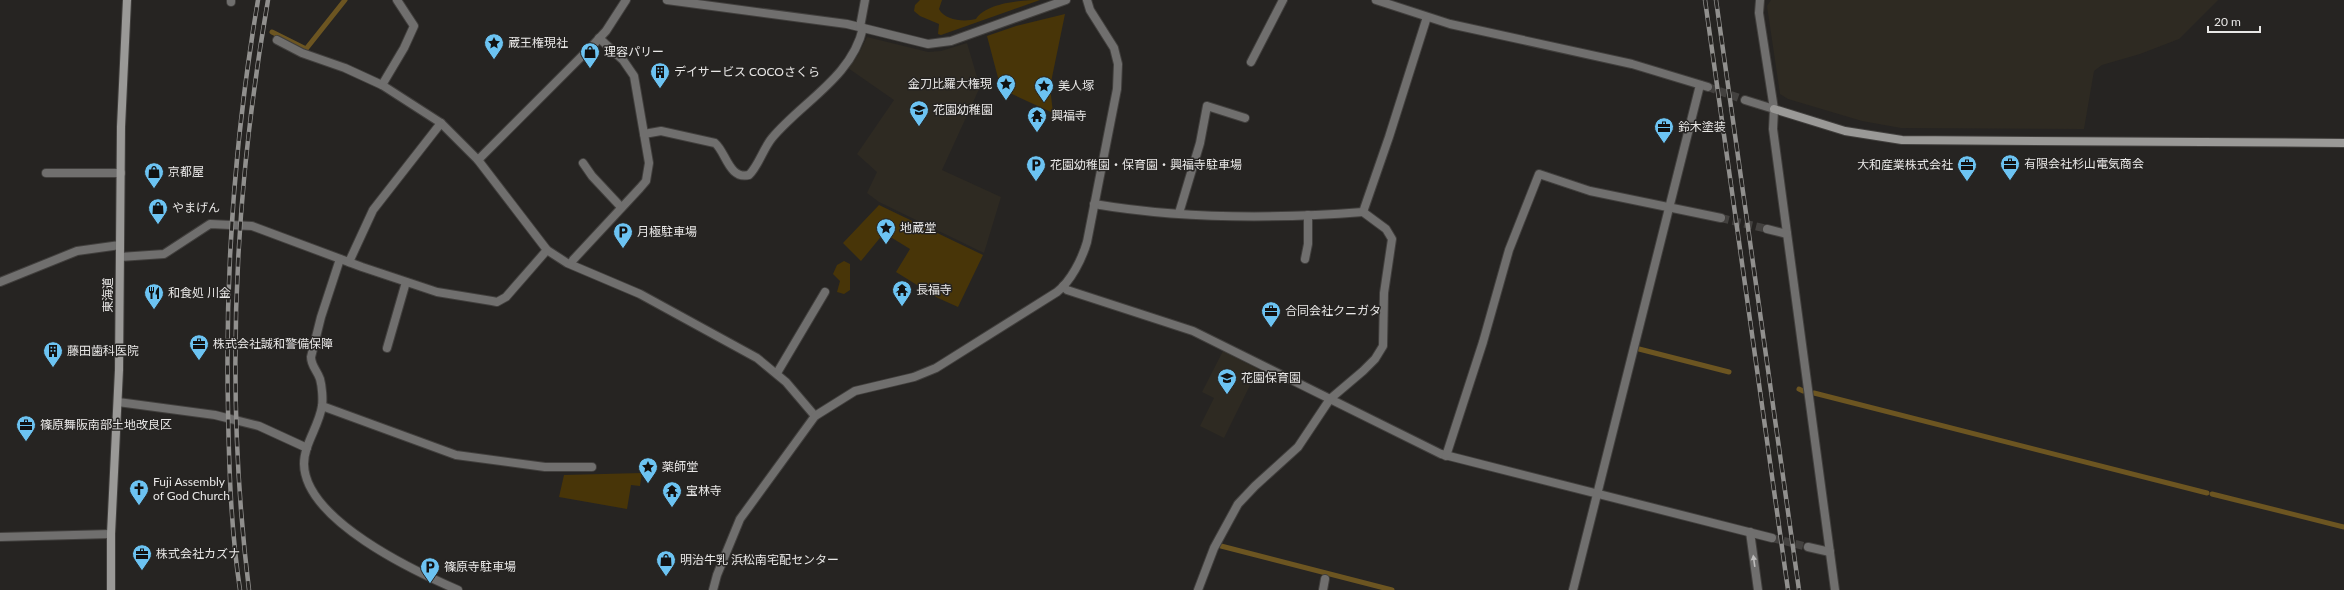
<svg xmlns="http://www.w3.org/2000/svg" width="2344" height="590" font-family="Lato,'Noto Sans JP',sans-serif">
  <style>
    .built { fill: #2e2a22 }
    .green { fill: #483508 }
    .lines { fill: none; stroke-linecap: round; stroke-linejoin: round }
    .stream { stroke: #6c5521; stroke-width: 5 }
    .street-tunnel { stroke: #43413f; stroke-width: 8; stroke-dasharray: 8 4; stroke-linecap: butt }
    .street-casing { stroke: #413f3d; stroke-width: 10 }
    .secondary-casing { stroke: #413f3d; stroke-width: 10 }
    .street { stroke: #706f6e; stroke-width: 8 }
    .secondary { stroke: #9a9997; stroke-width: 8 }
    .rail-casing { stroke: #91908e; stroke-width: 4.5 }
    .rail { stroke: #262422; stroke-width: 3; stroke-dasharray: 9; stroke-linecap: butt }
    .oneway { fill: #bebdbc }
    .labels { text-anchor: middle; stroke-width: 3; stroke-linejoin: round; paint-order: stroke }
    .poi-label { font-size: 12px; fill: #e8e7e6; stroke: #262422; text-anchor: start }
    .street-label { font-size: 12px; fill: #e8e7e6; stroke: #262422 }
  </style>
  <rect width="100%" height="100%" fill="#262422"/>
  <g class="built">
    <path d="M1771,0H2218L2179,39L2140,54L2102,65L2094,71L2084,129L1901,128L1862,121L1788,99L1780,94L1767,6Z"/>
    <path d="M867,37L928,52L941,51L967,43L980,87L942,170L1001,197L984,253L879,202L867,193L877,172L857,154L894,100L848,68L858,55Z"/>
    <path d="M1223,351L1258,369L1224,438L1200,426L1214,398L1202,392Z"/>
  </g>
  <g class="green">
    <path d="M920,0H942L939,9C945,21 965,22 976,19C986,3 1022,0 1040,0L941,35L938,34L939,24L920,16L914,11L915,5Z"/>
    <path d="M1065,14L1050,87L1053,113L1001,89L987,36L1016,26Z"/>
    <path d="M879,205L983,255L958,307L938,298L896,272L910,249L884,233L861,261L843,243Z"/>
    <path d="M844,261L850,264V290L844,294L837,292L840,281L833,274L837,265Z"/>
    <path d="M642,473L640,486L631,485L627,509L559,497L564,475Z"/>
  </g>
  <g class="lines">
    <g class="stream">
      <path d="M272,32L306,49L345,0"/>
      <path d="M1639,349L1729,372"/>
      <path d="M1799,389L1803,391"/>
      <path d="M1814,393L2207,493"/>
      <path d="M2212,494L2344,527"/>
      <path d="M1221,546L1392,590"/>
    </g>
    <g class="street-tunnel">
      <path d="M1708,87L1745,100"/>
      <path d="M1721,218L1767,229"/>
      <path d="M1772,538L1808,547"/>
    </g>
    <g class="street-casing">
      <g id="street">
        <path d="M667,0L847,24L928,44L951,41L1066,0"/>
        <path d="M1376,0L1450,24L1632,64L1708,87"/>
        <path d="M1760,0L1759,13L1774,109L1773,129L1835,590"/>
        <path d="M231,2V0"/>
        <path d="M860,27L865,0"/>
        <path d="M277,40L302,53L345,68L382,85L441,123L478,160L547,250L567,263L640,294L757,358L786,382L815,416"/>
        <path d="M1251,62L1283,0"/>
        <path d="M382,85L404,48L414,26L397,0"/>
        <path d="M1745,100L1774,109"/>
        <path d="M644,134L661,131L715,143C726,152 729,180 749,175C759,165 763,149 772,138C802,102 852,77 863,28"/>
        <path d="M478,160L593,45L606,31L626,0"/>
        <path d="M583,163L592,176L621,207"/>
        <path d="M46,173H121"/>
        <path d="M1094,204C1182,219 1274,219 1363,212L1389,137L1427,17"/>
        <path d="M1179,213L1200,143L1207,106L1245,118"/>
        <path d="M1767,229L1787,234"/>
        <path d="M120,257L164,254L210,224L252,226L362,267L437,292L492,301L497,302L506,297L547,250"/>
        <path d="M340,259L321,317L311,357C311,366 317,370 320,379C322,386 323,399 322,406C319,426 304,444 304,464C305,520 414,571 458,590"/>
        <path d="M1305,259L1308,244V215"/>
        <path d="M349,262L373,210L441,123"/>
        <path d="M571,264L573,260L640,188L646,181L649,163L634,76L623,60L599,38"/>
        <path d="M0,282L77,251L120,245"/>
        <path d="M1063,286L1067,290L1193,331L1441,454L1772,538"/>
        <path d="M387,348L406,282"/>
        <path d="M777,373L825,292"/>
        <path d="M118,402L215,415L259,426L307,448"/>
        <path d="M322,406L456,455L545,467H592"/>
        <path d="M1446,456L1483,342L1509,250L1539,174L1590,191L1721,218"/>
        <path d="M1750,532L1758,590"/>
        <path d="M0,537L111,534"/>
        <path d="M1808,547L1830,552"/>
        <path d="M713,590L717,575L740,519L815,416L855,391L914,377L936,368L1057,292C1071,281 1082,259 1087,242L1117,89L1118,64L1114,48L1090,10L1087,0"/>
        <path d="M1198,590L1214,548L1238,504L1255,486L1298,447L1330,399L1363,371L1375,359L1383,346L1384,293L1392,239L1386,229L1363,212"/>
        <path d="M1323,590L1325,579"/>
        <path d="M1573,590L1700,85"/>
      </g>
    </g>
    <g class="secondary-casing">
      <g id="secondary">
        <path d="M1774,109L1845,131L1902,140L2344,143"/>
        <path d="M111,590V534L119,370L121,127L127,0"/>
      </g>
    </g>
    <use href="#street" class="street"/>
    <use href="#secondary" class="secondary"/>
    <g class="rail-casing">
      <g id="rail">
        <path d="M1705,0L1788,590"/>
        <path d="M1716,0L1799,590"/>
        <path d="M240,590C231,530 229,469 228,409C225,272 235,135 258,0"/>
        <path d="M249,590C225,394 234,194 268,0"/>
      </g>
    </g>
    <use href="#rail" class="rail"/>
  </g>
  <defs><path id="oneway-solid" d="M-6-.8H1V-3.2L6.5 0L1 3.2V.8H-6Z"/></defs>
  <use class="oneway" href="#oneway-solid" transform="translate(1754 561) rotate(-98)"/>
  <defs>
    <g id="sight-pin" transform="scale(1)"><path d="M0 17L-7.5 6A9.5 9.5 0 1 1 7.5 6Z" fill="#6cc3f2" stroke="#262422"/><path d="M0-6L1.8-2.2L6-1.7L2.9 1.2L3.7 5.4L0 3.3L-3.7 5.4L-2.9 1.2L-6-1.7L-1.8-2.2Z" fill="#111"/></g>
    <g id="shop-pin" transform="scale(1)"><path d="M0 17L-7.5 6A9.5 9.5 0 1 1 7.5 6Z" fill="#6cc3f2" stroke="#262422"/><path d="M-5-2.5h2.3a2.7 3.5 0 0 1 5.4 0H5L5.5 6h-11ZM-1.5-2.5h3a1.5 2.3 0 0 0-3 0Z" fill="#111"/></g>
    <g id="building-pin" transform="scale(1)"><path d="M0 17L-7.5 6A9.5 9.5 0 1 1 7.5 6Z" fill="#6cc3f2" stroke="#262422"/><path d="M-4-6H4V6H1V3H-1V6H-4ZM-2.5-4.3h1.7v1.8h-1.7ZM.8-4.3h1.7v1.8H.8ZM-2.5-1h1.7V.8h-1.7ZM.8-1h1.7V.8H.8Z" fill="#111"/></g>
    <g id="school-pin" transform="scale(1)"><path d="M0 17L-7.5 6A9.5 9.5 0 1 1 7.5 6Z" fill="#6cc3f2" stroke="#262422"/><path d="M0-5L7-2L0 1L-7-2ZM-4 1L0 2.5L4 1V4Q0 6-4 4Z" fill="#111"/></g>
    <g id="temple-pin" transform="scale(1)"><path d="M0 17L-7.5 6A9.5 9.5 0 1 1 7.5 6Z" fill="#6cc3f2" stroke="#262422"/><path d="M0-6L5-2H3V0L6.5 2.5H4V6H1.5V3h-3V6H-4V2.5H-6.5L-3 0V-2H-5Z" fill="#111"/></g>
    <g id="office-pin" transform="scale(1)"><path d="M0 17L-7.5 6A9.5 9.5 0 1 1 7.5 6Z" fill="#6cc3f2" stroke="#262422"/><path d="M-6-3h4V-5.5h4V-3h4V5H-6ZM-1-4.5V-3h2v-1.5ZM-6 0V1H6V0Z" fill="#111"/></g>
    <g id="parking-pin" transform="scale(1)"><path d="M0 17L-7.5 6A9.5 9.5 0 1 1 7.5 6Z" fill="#6cc3f2" stroke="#262422"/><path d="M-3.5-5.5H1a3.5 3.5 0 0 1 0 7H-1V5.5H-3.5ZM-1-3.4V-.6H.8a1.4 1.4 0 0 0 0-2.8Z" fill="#111"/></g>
    <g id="restaurant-pin" transform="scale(1)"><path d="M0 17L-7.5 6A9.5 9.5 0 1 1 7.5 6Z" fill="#6cc3f2" stroke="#262422"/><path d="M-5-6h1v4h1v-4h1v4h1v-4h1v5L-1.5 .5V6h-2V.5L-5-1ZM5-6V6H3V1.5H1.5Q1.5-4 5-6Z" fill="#111"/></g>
    <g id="church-pin" transform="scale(1)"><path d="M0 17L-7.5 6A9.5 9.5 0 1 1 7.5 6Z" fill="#6cc3f2" stroke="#262422"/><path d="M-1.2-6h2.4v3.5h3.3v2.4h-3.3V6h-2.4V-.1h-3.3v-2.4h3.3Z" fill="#111"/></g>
  </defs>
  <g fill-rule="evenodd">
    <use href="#sight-pin" x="494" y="43"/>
    <use href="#shop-pin" x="590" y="52"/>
    <use href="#building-pin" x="660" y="72"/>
    <use href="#sight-pin" x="1006" y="84"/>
    <use href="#sight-pin" x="1044" y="86"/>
    <use href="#school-pin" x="919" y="110"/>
    <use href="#temple-pin" x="1037" y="116"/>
    <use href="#office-pin" x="1664" y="127"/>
    <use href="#office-pin" x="2010" y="164"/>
    <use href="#parking-pin" x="1036" y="165"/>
    <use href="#office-pin" x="1967" y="165"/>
    <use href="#shop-pin" x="154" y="172"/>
    <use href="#shop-pin" x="158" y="208"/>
    <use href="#sight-pin" x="886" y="228"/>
    <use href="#parking-pin" x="623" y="232"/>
    <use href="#temple-pin" x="902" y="290"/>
    <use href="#restaurant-pin" x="154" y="293"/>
    <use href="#office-pin" x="1271" y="311"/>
    <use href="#office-pin" x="199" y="344"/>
    <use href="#building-pin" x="53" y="351"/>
    <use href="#school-pin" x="1227" y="378"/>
    <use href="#office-pin" x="26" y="425"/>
    <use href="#sight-pin" x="648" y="467"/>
    <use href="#church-pin" x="139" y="489"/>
    <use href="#temple-pin" x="672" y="491"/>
    <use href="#office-pin" x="142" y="554"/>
    <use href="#shop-pin" x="666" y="560"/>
    <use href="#parking-pin" x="430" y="567"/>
  </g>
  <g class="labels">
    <g class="poi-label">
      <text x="508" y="47">蔵王権現社</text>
      <text x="604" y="56">理容パリー</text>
      <text x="674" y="76">デイサービス COCOさくら</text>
      <text x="992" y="88" text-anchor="end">金刀比羅大権現</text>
      <text x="1058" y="90">美人塚</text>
      <text x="933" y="114">花園幼稚園</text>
      <text x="1051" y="120">興福寺</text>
      <text x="1678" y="131">鈴木塗装</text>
      <text x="2024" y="168">有限会社杉山電気商会</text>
      <text x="1050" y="169">花園幼稚園・保育園・興福寺駐車場</text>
      <text x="1953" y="169" text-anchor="end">大和産業株式会社</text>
      <text x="168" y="176">京都屋</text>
      <text x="172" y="212">やまげん</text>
      <text x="900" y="232">地蔵堂</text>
      <text x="637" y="236">月極駐車場</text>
      <text x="916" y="294">長福寺</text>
      <text x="168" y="297">和食処 川金</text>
      <text x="1285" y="315">合同会社クニガタ</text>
      <text x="213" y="348">株式会社誠和警備保障</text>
      <text x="67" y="355">藤田歯科医院</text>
      <text x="1241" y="382">花園保育園</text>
      <text x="40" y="429">篠原舞阪南部土地改良区</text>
      <text x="662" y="471">薬師堂</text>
      <text x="153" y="486">Fuji Assembly<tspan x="153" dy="14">of God Church</tspan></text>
      <text x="686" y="495">宝林寺</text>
      <text x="156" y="558">株式会社カズナ</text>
      <text x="680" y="564">明治牛乳 浜松南宅配センター</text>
      <text x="444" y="571">篠原寺駐車場</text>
    </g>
    <g class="street-label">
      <text transform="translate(108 295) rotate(-90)" y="4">東海道</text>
    </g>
  </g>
  <path d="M2208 26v6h52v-6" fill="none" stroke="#e8e7e6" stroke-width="2"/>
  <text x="2214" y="26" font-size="12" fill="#e8e7e6" stroke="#262422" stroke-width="3" paint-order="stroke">20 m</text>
</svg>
